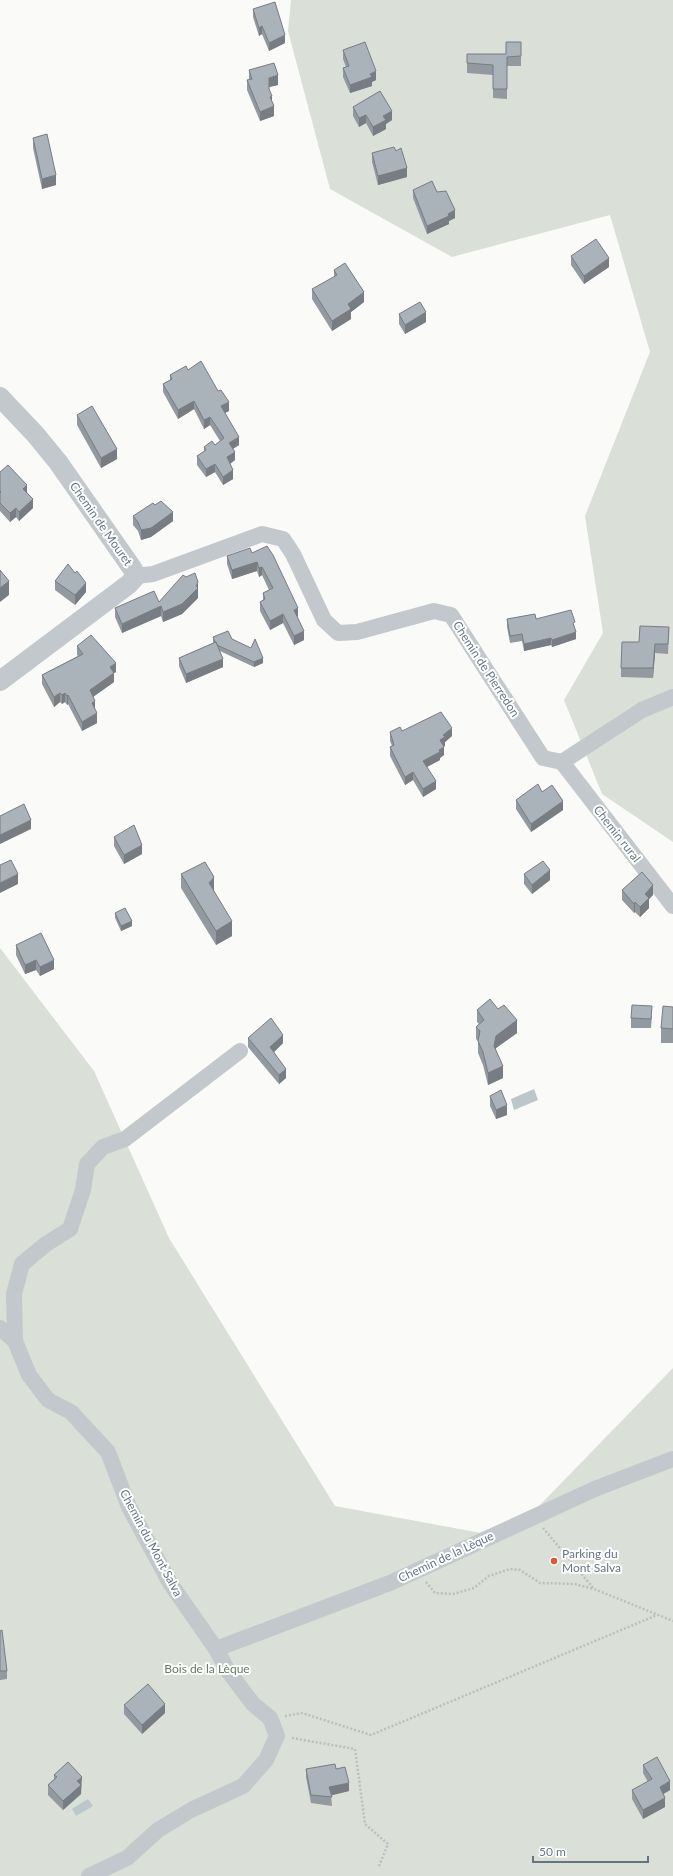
<svg xmlns="http://www.w3.org/2000/svg" width="673" height="1876" font-family="Lato,sans-serif">
  <style>
    .green { fill: #dadfd7 }
    .water { fill: #bbc7cb }
    .lines { fill: none; stroke-linecap: round; stroke-linejoin: round }
    .path { stroke: #bbbfc2; stroke-width: 2.5; stroke-dasharray: 2 2; stroke-linecap: butt }
    .minor { stroke: #c3c8cc; stroke-width: 16 }
    .tertiary { stroke: #c3c8cc; stroke-width: 20 }
    .wall { fill: #929a9f }
    .shaded-wall { fill: #777d82 }
    .building { fill: #aab3b9; stroke: #777d82 }
    .poi-dot { fill: #e4572e; stroke: #fff; stroke-width: 1.5 }
    .labels { text-anchor: middle; stroke-width: 4; stroke-linejoin: round; paint-order: stroke }
    .street-label { font-size: 12px; fill: #657683; stroke: #fff }
    .poi-label { font-size: 12px; fill: #657683; stroke: #fff; text-anchor: start }
    .park-label { font-size: 12px; fill: #687a64; stroke: #fff }
  </style>
  <rect width="100%" height="100%" fill="#fafaf8"/>
  <g class="green">
    <path d="M291,0H673V842L602,794L564,700L603,633L585,516L650,352L610,215L452,257L330,189L288,31Z"/>
    <path d="M0,948L94,1071L169,1238L335,1506L508,1538L673,1368V1876H0Z"/>
  </g>
  <g class="water">
    <path d="M534,1089L538,1100L514,1110L511,1099Z"/>
    <path d="M88,1799L93,1806L76,1816L72,1809Z"/>
  </g>
  <g class="lines">
    <g class="path">
      <path d="M543,1528L594,1589L673,1621"/>
      <path d="M426,1582L435,1593L453,1594L474,1588L489,1576L510,1569L520,1570L540,1583L575,1584L594,1589"/>
      <path d="M285,1716L302,1713L371,1735L657,1615"/>
      <path d="M292,1738L355,1749L365,1824L388,1844L379,1866"/>
    </g>
    <g class="minor">
      <path d="M136,576L153,574L262,534L283,539L293,554L324,620L338,633L357,632L434,611L451,615L543,758L562,762L642,710L673,697"/>
      <path d="M562,762L673,906"/>
      <path d="M0,1328L15,1341L29,1375L48,1400L71,1412L108,1452L129,1507L170,1583L216,1649L228,1671L253,1704L270,1718L277,1736L266,1760L243,1786L191,1810L158,1830L127,1858L89,1876"/>
      <path d="M15,1341L14,1294L22,1264L46,1244L70,1229L83,1190L87,1164L103,1147L125,1139L240,1051"/>
      <path d="M216,1649L390,1583L597,1488L673,1459"/>
    </g>
    <path class="tertiary" d="M0,397L35,434L58,462L132,568L136,576L129,584L0,681"/>
  </g>
  <g class="wall">
    <path d="M253,9L285,43L269,51L262,34L259,36L253,17Z"/>
    <path d="M521,42V66H507V99L493,98V75L467,73V63L506,54Z"/>
    <path d="M343,50L376,80L372,82V86L350,93L343,77V68L346,67L343,59Z"/>
    <path d="M249,70L278,85L269,87L274,116L260,121L247,90V80H249Z"/>
    <path d="M353,107L392,120L386,124V129L373,136L366,123L359,127L353,116Z"/>
    <path d="M33,138L56,185L42,189L33,148Z"/>
    <path d="M372,153L407,177L378,185L372,162Z"/>
    <path d="M413,190L455,218L449,221V224L427,234L413,198Z"/>
    <path d="M571,256L609,267L584,284L571,265Z"/>
    <path d="M334,270L364,302L351,312V319L332,331L312,299V289L334,277Z"/>
    <path d="M399,314L426,322L405,334L399,324Z"/>
    <path d="M188,370L229,411L224,413L239,445L233,449L235,460L230,464L233,479L223,485L215,472L206,477L197,465V456L204,452V447L215,445L220,441L210,425L204,429L194,409L178,419L163,392V384L170,380V375Z"/>
    <path d="M77,415L117,459L101,468L77,425Z"/>
    <path d="M0,472L27,492L33,508L19,521L16,517L10,522L0,511Z"/>
    <path d="M155,505L173,521L151,537L141,540L138,531L133,525V516Z"/>
    <path d="M252,553L298,616L297,617L304,640L294,645L283,623L270,630L260,611V602L263,600V593L269,590L262,575L259,577L257,571L232,579L227,564V556Z"/>
    <path d="M55,581L86,592L75,605L55,590Z"/>
    <path d="M198,592V598L182,614L163,622L161,616L122,633L115,617V608L159,602Z"/>
    <path d="M507,619H536L575,628L576,639L552,647L551,645L524,651L522,641L510,643L507,627Z"/>
    <path d="M669,627L668,654L655,653L653,678L621,677V668L639,642Z"/>
    <path d="M213,637L263,663L254,667L220,651L223,667L186,683L179,666V658L213,643Z"/>
    <path d="M77,646L116,672L114,673V682L93,697L97,723L82,731L68,704L67,705L65,702L62,704L60,702L54,707L42,684V675L78,656L77,655Z"/>
    <path d="M402,731L452,736L445,742V746H443L444,755L440,758V760L427,767L436,789L423,797L413,780L405,785L390,756V747L392,746L390,741V732Z"/>
    <path d="M542,792L563,810L531,832L516,809V800Z"/>
    <path d="M114,837L142,854L124,864L114,846Z"/>
    <path d="M181,874L214,891L232,936L216,945L181,888Z"/>
    <path d="M524,874L550,880L532,894L524,884Z"/>
    <path d="M622,890L653,895L649,899V908L640,917L635,912L634,913L622,900Z"/>
    <path d="M115,913L132,926L121,931L115,918Z"/>
    <path d="M16,945L54,969L40,976L36,970L25,974L16,955Z"/>
    <path d="M673,1007V1043H661V1028Z"/>
    <path d="M477,1010L517,1033L496,1048V1050L503,1078L488,1085L483,1065L478,1053V1041L476,1039V1027L479,1024L477,1022Z"/>
    <path d="M652,1016L651,1028H631V1018Z"/>
    <path d="M248,1038L283,1043L274,1052L286,1078L279,1084L248,1047Z"/>
    <path d="M490,1096L507,1115L496,1119L490,1106Z"/>
    <path d="M0,1631L7,1671V1679L0,1680Z"/>
    <path d="M124,1705L165,1713L142,1734L124,1714Z"/>
    <path d="M643,1765L670,1790L663,1794L665,1807L643,1819L632,1799V1790L648,1782L643,1773Z"/>
    <path d="M306,1769L349,1791L331,1795L332,1806L311,1803L306,1777Z"/>
    <path d="M54,1775L82,1786L81,1787V1794L63,1810L48,1795V1785L54,1779Z"/>
  </g>
  <g class="shaded-wall">
    <path d="M262,26V34L259,36V28Z"/>
    <path d="M285,35V43L269,51V43Z"/>
    <path d="M376,71V80L372,82V86L350,93V85Z"/>
    <path d="M278,75V85L269,87V78Z"/>
    <path d="M272,96V106L270,97Z"/>
    <path d="M274,106V116L260,121V112Z"/>
    <path d="M392,111V120L386,124V129L373,136V127L383,116Z"/>
    <path d="M366,115V123L359,127V118Z"/>
    <path d="M407,168V177L378,185V176Z"/>
    <path d="M56,175V185L42,189V179Z"/>
    <path d="M455,210V218L449,221V224L427,234V226Z"/>
    <path d="M609,258V267L584,284V276Z"/>
    <path d="M364,292V302L351,312V319L332,331V321L348,304Z"/>
    <path d="M426,312V322L405,334V325Z"/>
    <path d="M194,401V409L178,419V410Z"/>
    <path d="M229,402V411L221,415V406Z"/>
    <path d="M210,417V425L204,429V420Z"/>
    <path d="M239,437V445L229,451V443Z"/>
    <path d="M117,449V459L101,468V458Z"/>
    <path d="M235,452V460L227,466V457Z"/>
    <path d="M215,464V472L206,477V469Z"/>
    <path d="M233,470V479L223,485V477Z"/>
    <path d="M27,485V493L23,489Z"/>
    <path d="M33,499V508L19,521V512Z"/>
    <path d="M16,508V517L10,522V513Z"/>
    <path d="M173,512V521L151,537L141,540V530Z"/>
    <path d="M257,562V571L232,579V570Z"/>
    <path d="M262,567V575L259,577V568Z"/>
    <path d="M9,581V595L0,602V588Z"/>
    <path d="M198,582V598L182,614L163,622V612L196,586Z"/>
    <path d="M86,583V592L75,605V595Z"/>
    <path d="M161,606V616L122,633V624Z"/>
    <path d="M298,608V616L294,619V610Z"/>
    <path d="M283,614V623L270,630V621Z"/>
    <path d="M304,631V640L294,645V636Z"/>
    <path d="M576,632V639L552,647V640Z"/>
    <path d="M551,638V645L524,651V644Z"/>
    <path d="M655,644V653L653,678V668Z"/>
    <path d="M263,658V663L254,667V662Z"/>
    <path d="M223,659V667L186,683V674Z"/>
    <path d="M116,663V672L114,673V682L90,699V690L110,667Z"/>
    <path d="M60,693V702L54,707V697Z"/>
    <path d="M65,693V702L62,704V695Z"/>
    <path d="M68,695V704L67,705V696Z"/>
    <path d="M95,701V710L92,703Z"/>
    <path d="M97,713V723L82,731V722Z"/>
    <path d="M452,728V736L445,742V746L440,748V740L443,735Z"/>
    <path d="M444,747V755L440,758V760L423,769V761Z"/>
    <path d="M413,772V780L405,785V777Z"/>
    <path d="M436,781V789L423,797V789Z"/>
    <path d="M563,801V810L531,832V824Z"/>
    <path d="M31,820V829L0,844V835Z"/>
    <path d="M142,845V854L124,864V855Z"/>
    <path d="M550,870V880L532,894V885Z"/>
    <path d="M18,874V884L0,893V883Z"/>
    <path d="M214,877V891L209,883Z"/>
    <path d="M653,885V895L649,899V908L640,917V907L645,894Z"/>
    <path d="M635,902V912L634,913V904Z"/>
    <path d="M132,921V926L121,931V926Z"/>
    <path d="M232,921V936L216,945V931Z"/>
    <path d="M36,960V970L25,974V965Z"/>
    <path d="M54,960V969L40,976V967Z"/>
    <path d="M517,1020V1033L496,1048L494,1059V1046L496,1036Z"/>
    <path d="M283,1035V1043L270,1056V1047Z"/>
    <path d="M503,1066V1078L488,1085V1073Z"/>
    <path d="M286,1069V1078L279,1084V1075Z"/>
    <path d="M507,1105V1115L496,1119V1110Z"/>
    <path d="M165,1704V1713L142,1734V1725Z"/>
    <path d="M82,1777L81,1794L63,1810V1801L77,1781Z"/>
    <path d="M670,1781V1790L660,1796V1787Z"/>
    <path d="M349,1783V1791L329,1796V1787Z"/>
    <path d="M665,1798V1807L643,1819V1810Z"/>
  </g>
  <g class="building">
    <path d="M275,2L285,35L269,43L262,26L259,28L253,9Z"/>
    <path d="M365,42L376,71L370,74L372,77L350,85L343,68L349,66L343,50Z"/>
    <path d="M506,42H521V56L507,57V89H493V65L467,63V54H506Z"/>
    <path d="M274,63L278,75L269,78V89L272,96L270,97L274,106L260,112L247,80L252,79L249,70Z"/>
    <path d="M380,91L392,111L383,116L386,120L373,127L366,115L359,118L353,107Z"/>
    <path d="M47,134L56,175L42,179L33,138Z"/>
    <path d="M394,147L396,151L401,148L407,168L378,176L372,153Z"/>
    <path d="M432,181L437,192L446,191L455,210L448,214L449,216L427,226L413,190Z"/>
    <path d="M596,239L609,258L584,276L571,256Z"/>
    <path d="M345,263L364,292L348,304L351,309L332,321L312,289L337,275L334,270Z"/>
    <path d="M420,302L426,312L405,325L399,314Z"/>
    <path d="M201,361L218,391L221,390L229,402L221,406L239,437L229,443L235,452L227,457L233,470L223,477L215,464L206,469L197,456L206,450L204,447L212,441L215,445L224,438L210,417L204,420L194,401L178,410L163,384L172,379L170,375L186,366L188,370Z"/>
    <path d="M92,406L117,449L101,458L77,415Z"/>
    <path d="M8,465L27,485L23,489L33,499L19,512L16,508L10,513L0,503V493L1,492L0,491V472Z"/>
    <path d="M161,501L173,512L151,528L141,530L138,522L133,516L153,503L155,505Z"/>
    <path d="M267,546L273,555L298,608L294,610L304,631L294,636L283,614L270,621L260,602L265,599L263,593L273,588L262,567L259,568L257,562L232,570L227,556L250,548L252,553Z"/>
    <path d="M68,564L75,573L77,571L86,583L75,595L55,581Z"/>
    <path d="M0,570L9,581L0,588Z"/>
    <path d="M195,573L198,582L196,586L198,588L182,604L163,612L161,606L122,624L115,608L154,591L159,602L183,575L186,577Z"/>
    <path d="M571,610L575,622L573,623L576,632L552,640L551,638L524,644L522,634L510,636L507,619L535,614L536,619Z"/>
    <path d="M640,626L669,627L668,644H655L653,668H621L622,642H639Z"/>
    <path d="M228,631L232,639L251,648L255,639L263,658L254,662L217,645L216,642H215L213,637Z"/>
    <path d="M91,635L116,663L110,667L114,673L90,690L95,701L92,703L97,713L82,722L68,695L67,696L65,693L62,695L60,693L54,697L42,675L83,654L77,646Z"/>
    <path d="M216,642L223,659L186,674L179,658Z"/>
    <path d="M441,712L452,728L443,735L445,737L440,740L444,747L439,750L440,752L423,761L436,781L423,789L413,772L405,777L390,747L394,745L390,732L400,727L402,731Z"/>
    <path d="M538,784L542,792L552,785L563,801L531,824L516,800Z"/>
    <path d="M24,804L31,820L0,835V816Z"/>
    <path d="M134,825L142,845L124,855L114,837Z"/>
    <path d="M11,860L18,874L0,883V865Z"/>
    <path d="M543,861L550,870L532,885L524,874Z"/>
    <path d="M205,862L214,877L209,883L232,921L216,931L181,874Z"/>
    <path d="M642,872L653,885L645,894L649,898L640,907L635,902L634,904L622,890Z"/>
    <path d="M125,908L132,921L121,926L115,913Z"/>
    <path d="M41,933L54,960L40,967L36,960L25,965L16,945Z"/>
    <path d="M490,999L498,1009L504,1005L517,1020L496,1036L494,1046L503,1066L488,1073L483,1052L478,1041L480,1031L476,1027L484,1020L477,1010Z"/>
    <path d="M632,1005L652,1006L651,1019L631,1018Z"/>
    <path d="M663,1006L673,1007V1029L661,1028Z"/>
    <path d="M271,1018L283,1035L270,1047L286,1069L279,1075L248,1038Z"/>
    <path d="M501,1090L507,1105L496,1110L490,1096Z"/>
    <path d="M2,1630L7,1671H0V1631Z"/>
    <path d="M148,1684L165,1704L142,1725L124,1705Z"/>
    <path d="M657,1757L670,1781L660,1787L665,1798L643,1810L632,1790L652,1779L643,1765Z"/>
    <path d="M68,1762L82,1777L77,1781L81,1785L63,1801L48,1785L57,1777L54,1775Z"/>
    <path d="M335,1764L336,1769L345,1767L349,1783L329,1787L332,1797L311,1795L306,1769Z"/>
  </g>
  <circle class="poi-dot" cx="554" cy="1561" r="4"/>
  <g class="labels">
    <g class="street-label">
      <text transform="translate(101 524) rotate(55)" y="4">Chemin de Mouret</text>
      <text transform="translate(486 669) rotate(57)" y="4">Chemin de Pierredon</text>
      <text transform="translate(617 834) rotate(52)" y="4">Chemin rural</text>
      <text transform="translate(151 1543) rotate(62)" y="4">Chemin du Mont Salva</text>
      <text transform="translate(446 1557) rotate(-25)" y="4">Chemin de la Lèque</text>
    </g>
    <g class="poi-label">
      <text x="562" y="1558">Parking du<tspan x="562" dy="14">Mont Salva</tspan></text>
    </g>
    <g class="park-label">
      <text x="207" y="1673">Bois de la Lèque</text>
    </g>
  </g>
  <path d="M533 1856v6h115v-6" fill="none" stroke="#657683" stroke-width="2"/>
  <text x="539" y="1856" font-size="12" fill="#657683" stroke="#ffffff" stroke-width="3" paint-order="stroke">50 m</text>
</svg>
